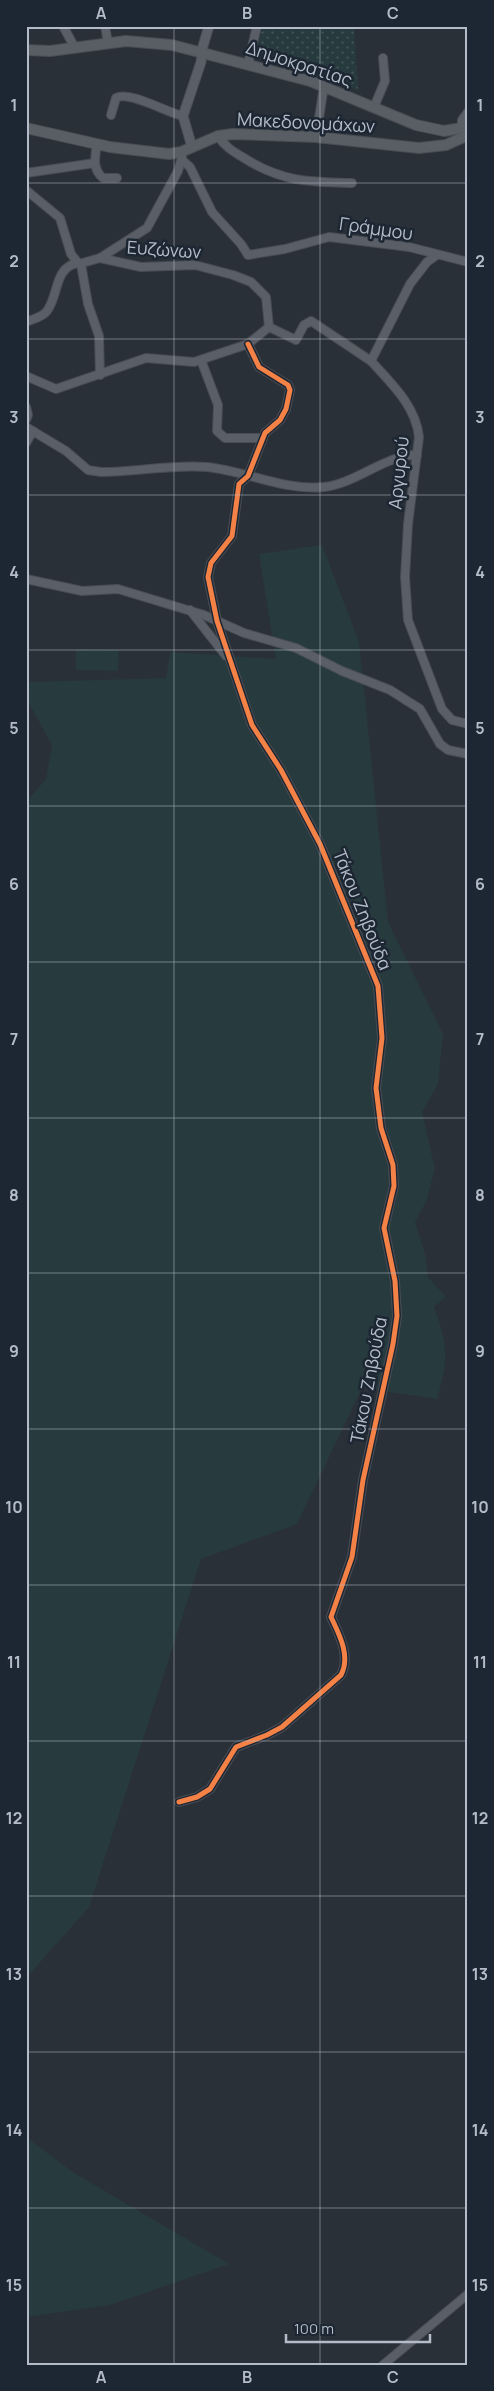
<svg xmlns="http://www.w3.org/2000/svg" width="494" height="2391" font-family="Manrope,sans-serif">
  <style>
    .green { fill: #273a3e }
    .park { fill: url(#park-dots) }
    .lines { fill: none; stroke-linecap: round; stroke-linejoin: round }
    .minor-casing { stroke: #484c53; stroke-width: 10 }
    .tertiary-casing { stroke: #484c53; stroke-width: 11 }
    .secondary-casing { stroke: #484c53; stroke-width: 12 }
    .minor { stroke: #5a5e66; stroke-width: 8 }
    .tertiary { stroke: #5a5e66; stroke-width: 9 }
    .secondary { stroke: #595d64; stroke-width: 10 }
    .cycleway-casing { stroke: #1d2633; stroke-width: 8 }
    .cycleway { stroke: #f48246; stroke-width: 5 }
    .grid { fill: none; stroke: #b4bcc9; stroke-width: 1; stroke-opacity: 0.55 }
    .labels { text-anchor: middle; stroke-width: 5; stroke-linejoin: round; paint-order: stroke }
    .street-label { font-size: 18px; fill: #b4bcc9; stroke: #1d2633 }
    .neatline { fill: none; stroke: #b4bcc9; stroke-width: 2 }
    .grid-label { font-size: 16px; text-anchor: middle; font-weight: bold; fill: #b4bcc9 }
  </style>
  <defs>
    <pattern id="park-dots" width="8" height="8" patternUnits="userSpaceOnUse" patternTransform="scale(1.25)"><rect width="8" height="8" fill="#273a3e"/><path d="M2 2h.1M6 6h.1" fill="none" stroke="#445559" stroke-width="1.8" stroke-linecap="round"/></pattern>
  </defs>
  <rect width="100%" height="100%" fill="#2a3038"/>
  <g class="green">
    <path d="M322,545L359,642L388,922L443,1034L438,1084L422,1112L435,1169L426,1202L415,1222L425,1254L428,1277L446,1297L434,1307C448,1346 449,1358 437,1399L362,1388L297,1524L201,1559L89,1907L26,1978V802L46,779L52,745L26,698V682L166,678L170,652L276,659L259,554Z"/>
    <path d="M76,649L119,650L118,671L76,670Z"/>
    <path d="M26,2137L74,2173L229,2264L110,2305L26,2317Z"/>
  </g>
  <path class="park" d="M262,26H354L358,90L255,57Z"/>
  <g class="lines">
    <g class="minor-casing">
      <g id="minor">
        <path d="M63,26L75,48"/>
        <path d="M105,26L108,43"/>
        <path d="M248,64L257,26"/>
        <path d="M374,107L385,81L383,58"/>
        <path d="M111,115L116,98C128,90 168,113 183,116"/>
        <path d="M462,128V120L468,112"/>
        <path d="M218,136C225,147 234,152 244,158C282,182 309,182 352,183"/>
        <path d="M316,137L324,86"/>
        <path d="M97,144C95,157 92,169 103,178H117"/>
        <path d="M182,160L190,167L212,212L241,244L248,255L285,249L329,237L409,247L468,262"/>
        <path d="M26,173L95,163"/>
        <path d="M26,190L60,218L71,254L79,264L100,258L141,267L195,265L233,275L251,282L266,297L269,327L296,340L304,325L311,321L371,361"/>
        <path d="M437,255L427,262L410,284L371,361C391,383 416,406 419,437L408,524L405,577L408,620L442,709L452,720L468,724"/>
        <path d="M100,258L147,228L178,171L182,157"/>
        <path d="M81,264L88,304L99,336L100,375"/>
        <path d="M26,322C33,319 43,317 47,311C59,295 54,268 77,263"/>
        <path d="M201,360L218,405L217,431L225,438H263"/>
        <path d="M26,376L56,389L146,358L194,362L248,344L269,327"/>
        <path d="M26,407L28,415L26,420"/>
        <path d="M26,427L66,451L88,470L101,472C137,472 172,464 207,467C246,471 284,491 324,487C355,484 387,454 417,455"/>
        <path d="M26,443L33,431"/>
        <path d="M26,579L82,591L118,589L204,615L244,633L296,648L342,671L390,690L420,709L440,744L448,750L468,754"/>
        <path d="M190,610L226,656"/>
        <path d="M179,1802L197,1797L210,1789L236,1747L267,1735L282,1727L341,1675C351,1656 339,1634 331,1617L352,1557L363,1480L393,1344L397,1316L395,1281L384,1228L394,1186L393,1165L381,1128L376,1088L382,1038L378,986L320,844L281,770L252,725L217,621L208,577L211,563L232,536L239,484L248,476L265,433L280,420L286,409L290,390L288,385L259,367L248,344"/>
        <path d="M383,2365L468,2294"/>
      </g>
    </g>
    <g class="tertiary-casing">
      <path id="tertiary" d="M192,147L183,116L201,62L203,46L209,26"/>
    </g>
    <g class="secondary-casing">
      <g id="secondary">
        <path d="M26,50L50,51L126,41L172,45L310,81L416,125L444,131L468,127"/>
        <path d="M26,128L110,147L169,154L181,152L218,136L233,134L316,137L419,148L446,145L468,135"/>
      </g>
    </g>
    <use href="#minor" class="minor"/>
    <use href="#tertiary" class="tertiary"/>
    <use href="#secondary" class="secondary"/>
    <g class="cycleway-casing">
      <path id="cycleway" d="M179,1802L197,1797L210,1789L236,1747L267,1735L282,1727L341,1675C351,1656 339,1634 331,1617L352,1557L363,1480L393,1344L397,1316L395,1281L384,1228L394,1186L393,1165L381,1128L376,1088L382,1038L378,986L320,844L281,770L252,725L217,621L208,577L211,563L232,536L239,484L248,476L265,433L280,420L286,409L290,390L288,385L259,367L248,344"/>
    </g>
    <use href="#cycleway" class="cycleway"/>
  </g>
  <path class="grid" d="M174,26V2365M320,26V2365M26,183H468M26,339H468M26,495H468M26,650H468M26,806H468M26,962H468M26,1118H468M26,1273H468M26,1429H468M26,1585H468M26,1741H468M26,1896H468M26,2052H468M26,2208H468"/>
  <g class="labels">
    <g class="street-label">
      <text transform="translate(299 64) rotate(18)" y="6">Δημοκρατίας</text>
      <text transform="translate(306 123) rotate(3)" y="6">Μακεδονομάχων</text>
      <text transform="translate(376 229) rotate(8)" y="6">Γράμμου</text>
      <text transform="translate(164 250) rotate(4)" y="6">Ευζώνων</text>
      <text transform="translate(399 473) rotate(-84)" y="6">Αργυρού</text>
      <text transform="translate(362 910) rotate(68)" y="6">Τάκου Ζηβούδα</text>
      <text transform="translate(369 1380) rotate(-79)" y="6">Τάκου Ζηβούδα</text>
    </g>
  </g>
  <rect width="494" height="2391" fill="none" stroke="#1d2633" stroke-width="55"/>
  <path d="M286 2334v8h144v-8" fill="none" stroke="#b4bcc9" stroke-width="2.5"/>
  <text x="294" y="2334" font-size="15" fill="#b4bcc9" stroke="#1d2633" stroke-width="4" paint-order="stroke">100 m</text>
  <rect x="28" y="28" width="438" height="2336" class="neatline"/>
  <g class="grid-label">
    <text x="101" y="19">A</text>
    <text x="247" y="19">B</text>
    <text x="393" y="19">C</text>
    <text x="14" y="111">1</text>
    <text x="480" y="111">1</text>
    <text x="14" y="267">2</text>
    <text x="480" y="267">2</text>
    <text x="14" y="423">3</text>
    <text x="480" y="423">3</text>
    <text x="14" y="578">4</text>
    <text x="480" y="578">4</text>
    <text x="14" y="734">5</text>
    <text x="480" y="734">5</text>
    <text x="14" y="890">6</text>
    <text x="480" y="890">6</text>
    <text x="14" y="1045">7</text>
    <text x="480" y="1045">7</text>
    <text x="14" y="1201">8</text>
    <text x="480" y="1201">8</text>
    <text x="14" y="1357">9</text>
    <text x="480" y="1357">9</text>
    <text x="14" y="1513">10</text>
    <text x="480" y="1513">10</text>
    <text x="14" y="1668">11</text>
    <text x="480" y="1668">11</text>
    <text x="14" y="1824">12</text>
    <text x="480" y="1824">12</text>
    <text x="14" y="1980">13</text>
    <text x="480" y="1980">13</text>
    <text x="14" y="2136">14</text>
    <text x="480" y="2136">14</text>
    <text x="14" y="2291">15</text>
    <text x="480" y="2291">15</text>
    <text x="101" y="2383">A</text>
    <text x="247" y="2383">B</text>
    <text x="393" y="2383">C</text>
  </g>
</svg>
